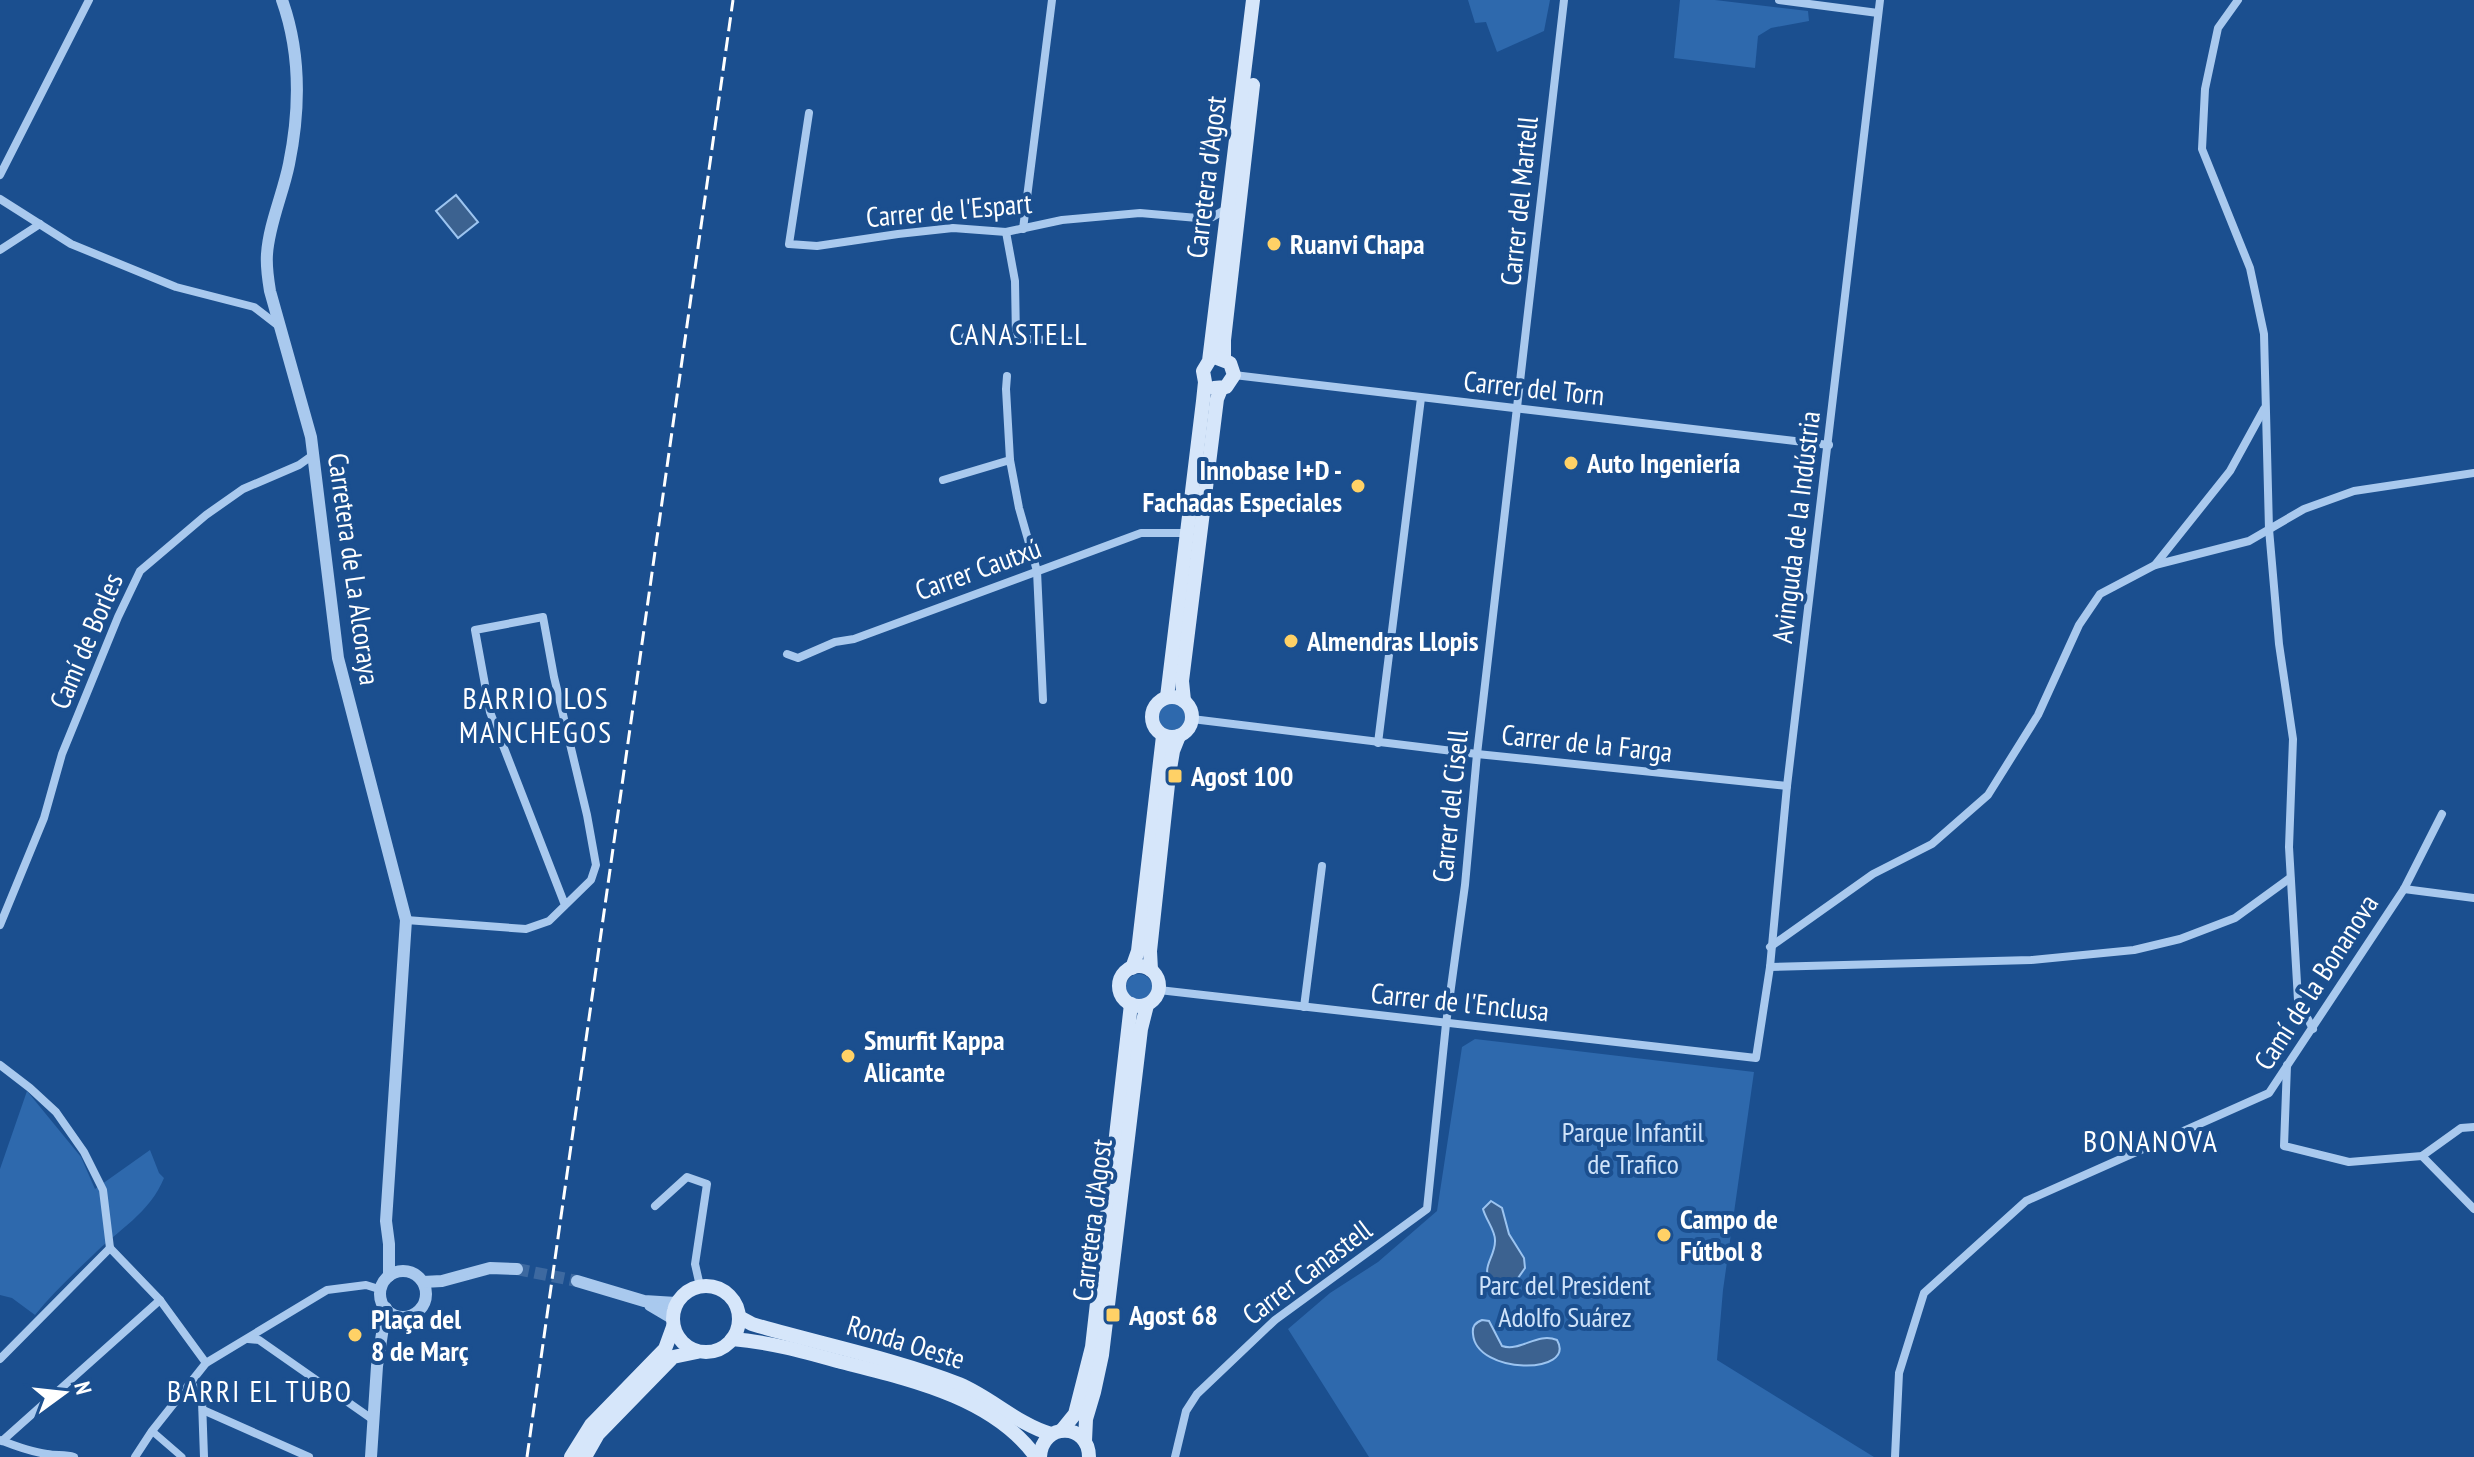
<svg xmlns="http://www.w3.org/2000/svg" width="2474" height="1457" font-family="'PT Sans Narrow',sans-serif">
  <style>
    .green { fill: #2e69ad }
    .water { fill: #3c6290; stroke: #9cc4f0; stroke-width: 2 }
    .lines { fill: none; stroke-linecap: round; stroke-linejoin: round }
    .tertiary-tunnel { stroke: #3d69a0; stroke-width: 12; stroke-dasharray: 12 6; stroke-linecap: butt }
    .pedestrian { stroke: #a9c9ee; stroke-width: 7 }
    .minor { stroke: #a9c9ee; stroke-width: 8 }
    .tertiary { stroke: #a9c9ee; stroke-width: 12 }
    .secondary { stroke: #d6e6fa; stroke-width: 14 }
    .rail { stroke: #fff; stroke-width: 3; stroke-dasharray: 14 6; stroke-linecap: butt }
    .poi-dot { fill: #ffd166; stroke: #1b4f8f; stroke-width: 3 }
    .labels { text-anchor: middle; stroke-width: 8; stroke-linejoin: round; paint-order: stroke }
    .street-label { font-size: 28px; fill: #fff; stroke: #1b4f8f }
    .poi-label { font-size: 28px; font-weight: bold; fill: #fff; stroke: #1b4f8f; text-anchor: start }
    .park-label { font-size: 28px; fill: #cfe3fa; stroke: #1b4f8f }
    .neighbourhood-label { font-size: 30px; letter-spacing: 2px; fill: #fff; stroke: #1b4f8f }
  </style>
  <rect width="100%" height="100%" fill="#1b4f8f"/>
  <g class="green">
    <path d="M1468,0H1550L1544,31L1497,52L1486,22L1475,23Z"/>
    <path d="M1680,0H1715L1808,11L1809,21L1771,28L1758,36L1755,68L1674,58Z"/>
    <circle cx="1172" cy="717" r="13"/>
    <circle cx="1139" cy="987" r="13"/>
    <path d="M1475,1039L1754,1072L1723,1290L1717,1360L1874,1457H1369L1288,1329L1330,1293L1378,1262L1437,1211L1462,1047Z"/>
    <path d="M27,1091L81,1157L95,1189L150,1150L159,1173L164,1178C150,1213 118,1230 92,1256C72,1275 52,1294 35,1315L12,1298L0,1295V1169Z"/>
  </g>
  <g class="water">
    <path d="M456,195L478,222L458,238L436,211Z"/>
    <path d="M1491,1201L1502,1208L1509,1234L1524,1258L1525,1268L1516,1281L1501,1286C1473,1272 1496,1260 1495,1240C1495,1230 1486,1220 1483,1209Z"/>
    <path d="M1482,1320L1489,1321L1502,1346C1521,1352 1537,1332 1557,1340C1577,1375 1476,1375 1473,1334C1472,1326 1475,1323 1482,1320Z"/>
  </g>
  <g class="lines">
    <path class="tertiary-tunnel" d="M517,1269L577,1281"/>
    <path class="pedestrian" d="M152,1431L182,1457"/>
    <g class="minor">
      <path d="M1779,0L1878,13"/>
      <path d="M2238,0L2218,28L2205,89L2202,149L2250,268L2264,334L2269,529L2279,644L2293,739L2289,847L2298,1000L2313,1029"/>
      <path d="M809,113L789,244L817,246L898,234L953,228L1006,232L1062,220L1140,213L1209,219L1228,208"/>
      <path d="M0,175L89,0"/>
      <path d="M0,199L71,244L176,287L254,307L280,327"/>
      <path d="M1023,229L1052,0"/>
      <path d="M1006,232L1015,281L1016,339"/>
      <path d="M0,250L40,224"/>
      <path d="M965,337L1078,341"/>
      <path d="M1234,375L1829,445"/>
      <path d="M1007,376L1006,389L1010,460"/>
      <path d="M943,480L1010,460L1019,508L1037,571L1043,700"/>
      <path d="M2155,565L2230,471L2264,409"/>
      <path d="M787,654L798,658L835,642L854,639L1141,533H1187"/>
      <path d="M1192,719L1477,754L1787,786"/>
      <path d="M1378,743L1421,398"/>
      <path d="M2404,889L2474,898"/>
      <path d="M406,920L526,929L549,921L591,880L596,865L587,815L554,677L543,617L475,630L490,712L565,905"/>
      <path d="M0,925L44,818L62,754L118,617L140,571L206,515L243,489L299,465L313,455"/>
      <path d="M1770,947L1873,874L1932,844L1988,795L2038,715L2079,625L2100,594L2155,565L2249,541L2304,509L2354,491L2474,473"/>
      <path d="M1770,967L2031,960L2134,950L2180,939L2235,918L2290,878"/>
      <path d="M1159,990L1756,1058L1770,967L1787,786L1880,0"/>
      <path d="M1304,1007L1322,866"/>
      <path d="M0,1065L30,1088L56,1112L84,1152L103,1190L110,1248"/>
      <path d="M2287,1065L2284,1146L2349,1162L2422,1156L2461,1128L2474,1127"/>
      <path d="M2422,1156L2474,1209"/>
      <path d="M655,1206L687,1177L707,1184L695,1264L700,1286"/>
      <path d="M110,1248L160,1300L206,1363"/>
      <path d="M248,1339L259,1340L372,1419"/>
      <path d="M0,1359L110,1248"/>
      <path d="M191,1382L202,1401L204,1457"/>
      <path d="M203,1410L309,1457"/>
      <path d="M0,1440C15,1446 31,1452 47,1454C56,1456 65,1454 74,1457"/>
      <path d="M2,1441L160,1300"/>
      <path d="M135,1457L152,1431L206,1363L327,1290L366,1285L382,1290"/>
      <path d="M1175,1457L1186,1411L1197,1394L1275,1320L1427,1209L1446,1024L1465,885L1477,754L1564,0"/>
      <path d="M1895,1457L1899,1373L1924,1293L2026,1201L2269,1093L2404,889L2442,814"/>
    </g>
    <g class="tertiary">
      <path d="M282,0C301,53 300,110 289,164C283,194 269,224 267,254C266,267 268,279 270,291L311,437L338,658L406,920L386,1221L389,1244V1276"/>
      <circle cx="403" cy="1294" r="23"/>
      <path d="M577,1281L644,1301L676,1303"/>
      <path d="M423,1282L442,1281L490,1268L517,1269"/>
      <path d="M650,1305L672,1318"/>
      <path d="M371,1457L377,1366L386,1308"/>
    </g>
    <g class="secondary">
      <path d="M1224,359V340L1253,85"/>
      <path d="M1214,388L1226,387L1234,375L1230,363L1217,358"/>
      <path d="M1167,697L1203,401L1205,382L1203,371L1209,361L1253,0"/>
      <circle cx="1172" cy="717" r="20"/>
      <path d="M1184,701L1182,681L1217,399L1221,389"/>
      <circle cx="1139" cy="986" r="20"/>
      <path d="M1132,968L1138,951L1163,736"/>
      <path d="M1151,970L1150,951L1169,775L1173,751L1179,736"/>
      <circle cx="706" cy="1319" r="33"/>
      <path d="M739,1317L752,1324C820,1344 892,1358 959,1384C992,1398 1017,1424 1051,1434"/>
      <path d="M732,1339C770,1342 805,1352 841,1362C908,1379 993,1397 1036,1457"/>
      <path d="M1062,1430L1075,1414L1092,1347L1131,1004"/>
      <path d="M1085,1441L1086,1419L1094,1392L1102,1355L1141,1029L1147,1005"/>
      <path d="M571,1457L591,1425L665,1349L673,1327"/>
      <path d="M585,1457L598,1434L673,1357L697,1352"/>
      <path d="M1040,1457C1042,1421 1089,1423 1089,1457"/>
    </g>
    <path class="rail" d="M527,1457L733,0"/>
  </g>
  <g class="poi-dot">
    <circle cx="1274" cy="244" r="8"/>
    <circle cx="1571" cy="463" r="8"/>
    <circle cx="1358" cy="486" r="8"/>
    <circle cx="1291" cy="641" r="8"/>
    <rect x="1167" y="768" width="16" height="16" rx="4"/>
    <circle cx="848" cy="1056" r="8"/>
    <circle cx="1664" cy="1235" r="8"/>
    <rect x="1105" y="1307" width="16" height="16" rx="4"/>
    <circle cx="355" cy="1335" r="8"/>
  </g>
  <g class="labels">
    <g class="street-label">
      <text transform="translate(1206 177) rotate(-83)" y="10">Carretera d'Agost</text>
      <text transform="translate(1519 201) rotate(-84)" y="10">Carrer del Martell</text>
      <text transform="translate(949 210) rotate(-5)" y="10">Carrer de l'Espart</text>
      <text transform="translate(1534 388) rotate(6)" y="10">Carrer del Torn</text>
      <text transform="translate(1796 527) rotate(-83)" y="10">Avinguda de la Indústria</text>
      <text transform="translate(354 569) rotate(82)" y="10">Carretera de La Alcoraya</text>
      <text transform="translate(978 569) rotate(-20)" y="10">Carrer Cautxú</text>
      <text transform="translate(86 641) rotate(-67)" y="10">Camí de Borles</text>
      <text transform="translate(1587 743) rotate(6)" y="10">Carrer de la Farga</text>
      <text transform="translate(1450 806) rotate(-84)" y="10">Carrer del Cisell</text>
      <text transform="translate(2316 982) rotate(-57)" y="10">Camí de la Bonanova</text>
      <text transform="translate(1460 1002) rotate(6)" y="10">Carrer de l'Enclusa</text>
      <text transform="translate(1092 1220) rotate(-83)" y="10">Carretera d'Agost</text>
      <text transform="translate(1307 1272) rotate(-37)" y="10">Carrer Canastell</text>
      <text transform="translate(906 1342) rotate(17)" y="10">Ronda Oeste</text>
    </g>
    <g class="poi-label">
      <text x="1290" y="254">Ruanvi Chapa</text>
      <text x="1587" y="473">Auto Ingeniería</text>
      <text x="1342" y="480" text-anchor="end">Innobase I+D -<tspan x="1342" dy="32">Fachadas Especiales</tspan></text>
      <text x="1307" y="651">Almendras Llopis</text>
      <text x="1191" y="786">Agost 100</text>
      <text x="864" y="1050">Smurfit Kappa<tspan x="864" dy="32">Alicante</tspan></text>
      <text x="1680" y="1229">Campo de<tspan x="1680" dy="32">Fútbol 8</tspan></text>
      <text x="1129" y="1325">Agost 68</text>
      <text x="371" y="1329">Plaça del<tspan x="371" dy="32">8 de Març</tspan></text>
    </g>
    <g class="park-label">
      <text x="1633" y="1142">Parque Infantil<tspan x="1633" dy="32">de Trafico</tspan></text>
      <text x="1565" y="1295">Parc del President<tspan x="1565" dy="32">Adolfo Suárez</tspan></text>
    </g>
    <g class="neighbourhood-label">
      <text x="1019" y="345">CANASTELL</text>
      <text x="536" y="709">BARRIO LOS<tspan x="536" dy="34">MANCHEGOS</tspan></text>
      <text x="2151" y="1152">BONANOVA</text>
      <text x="260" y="1402">BARRI EL TUBO</text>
    </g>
  </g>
  <g transform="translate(64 1393) rotate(75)" stroke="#1b4f8f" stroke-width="6" paint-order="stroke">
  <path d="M0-6L14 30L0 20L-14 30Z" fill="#ffffff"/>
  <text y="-12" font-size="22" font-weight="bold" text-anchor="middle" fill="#ffffff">N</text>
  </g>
</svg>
